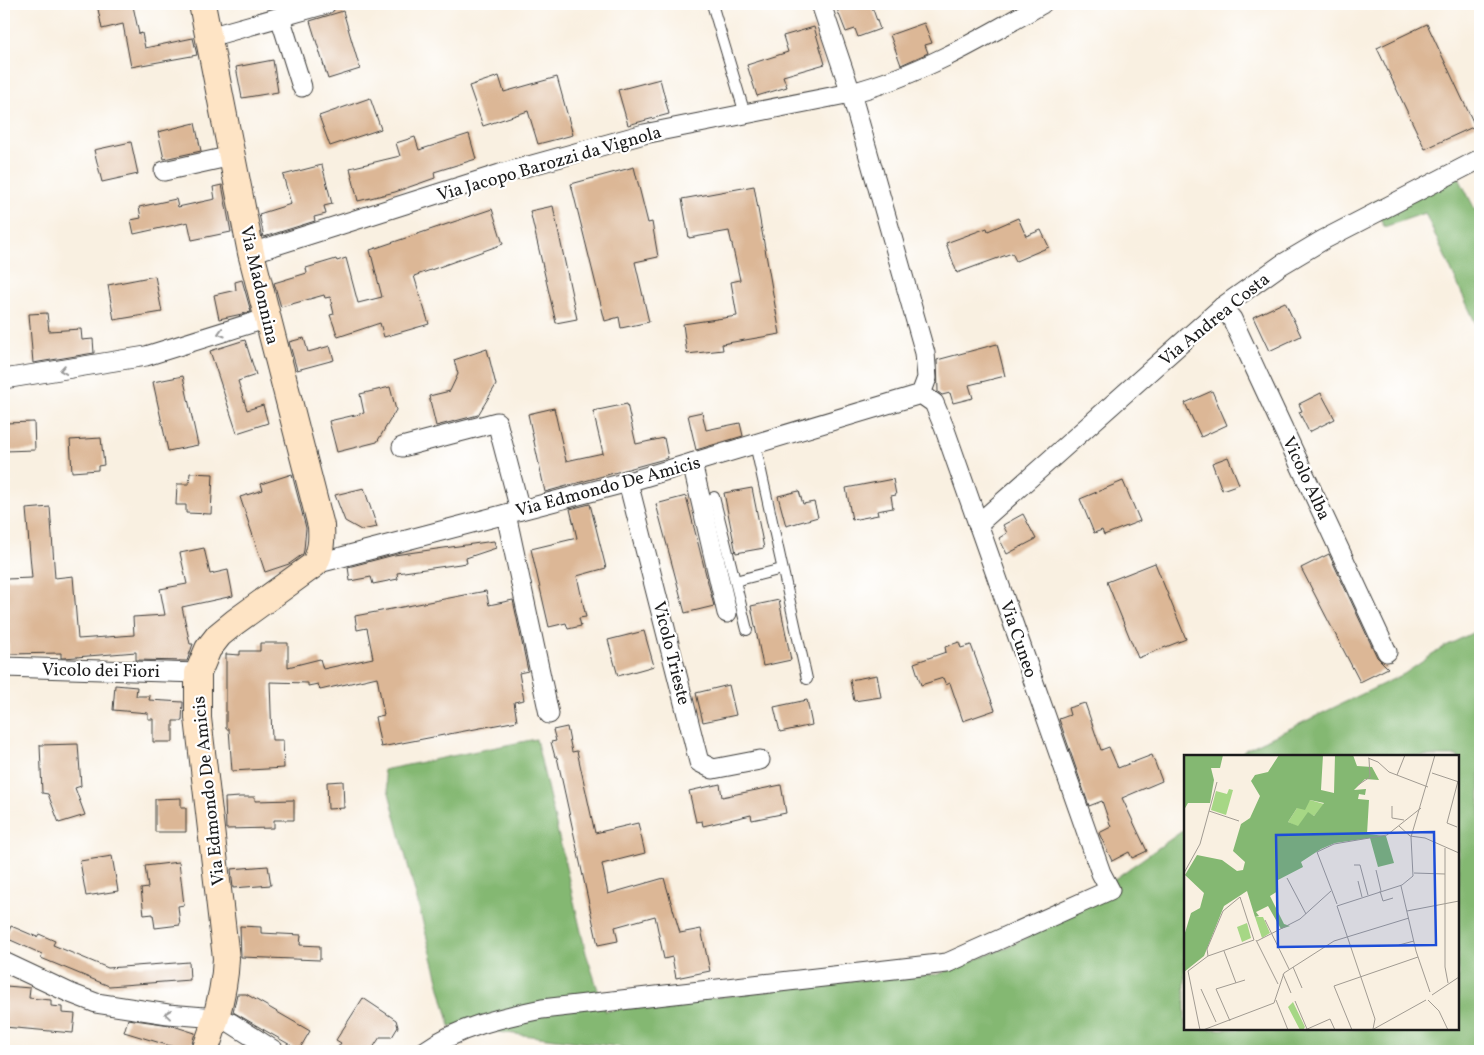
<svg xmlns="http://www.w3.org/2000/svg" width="1484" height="1055" font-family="Vollkorn,serif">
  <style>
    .forest { fill: #84b872; stroke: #506a47 }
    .building { fill: #dcb796 }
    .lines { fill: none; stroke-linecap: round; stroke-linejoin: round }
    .lane-casing { stroke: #3d3c3a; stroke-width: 12 }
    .street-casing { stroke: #3d3c3a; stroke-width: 21 }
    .secondary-casing { stroke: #3d3c3a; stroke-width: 28 }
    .lane { stroke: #fff; stroke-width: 10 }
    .street { stroke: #fff; stroke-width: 19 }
    .secondary { stroke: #fee4c5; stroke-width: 26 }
    .oneway { stroke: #999 }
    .labels { text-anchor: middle; stroke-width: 4.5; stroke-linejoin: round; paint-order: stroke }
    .street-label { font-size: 18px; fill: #1c1c1c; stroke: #fff }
    .inset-road { fill: none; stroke: #a19b92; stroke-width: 1 }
    .view { fill: #1d4ed8; fill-opacity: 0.15; stroke: #1d4ed8; stroke-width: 2.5 }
    .inset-edge { fill: none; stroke: #1c1c1c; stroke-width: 2.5 }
  </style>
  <rect width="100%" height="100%" fill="#fff"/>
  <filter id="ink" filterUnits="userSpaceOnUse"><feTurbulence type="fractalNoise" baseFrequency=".02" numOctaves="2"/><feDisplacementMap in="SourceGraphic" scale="10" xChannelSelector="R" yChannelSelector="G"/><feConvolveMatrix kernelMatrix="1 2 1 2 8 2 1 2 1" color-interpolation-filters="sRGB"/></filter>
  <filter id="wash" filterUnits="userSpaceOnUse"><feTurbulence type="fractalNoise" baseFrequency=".0096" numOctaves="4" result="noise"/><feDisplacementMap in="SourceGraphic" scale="20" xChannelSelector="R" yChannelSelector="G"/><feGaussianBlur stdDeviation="1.12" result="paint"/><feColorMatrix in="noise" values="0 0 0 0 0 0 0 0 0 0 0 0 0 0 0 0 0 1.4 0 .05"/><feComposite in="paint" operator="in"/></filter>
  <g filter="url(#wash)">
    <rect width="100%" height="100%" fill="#f9f0e1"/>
    <g class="forest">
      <path d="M1457,174L1480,219V333L1425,213L1384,227L1373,202Z"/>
      <path d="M1480,629V1051H636V1049L450,1026L383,770L536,739L586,953L605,1011L848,981L939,974L1005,948L1045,928L1185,829V1029H1458V756H1245L1243,751L1404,674L1444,647Z"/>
    </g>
    <g id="blocks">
      <g class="building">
        <path d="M97,4H127V7L133,6L139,34L142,33L145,48L193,38L197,55L131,67L123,24L102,29Z"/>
        <path d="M835,4H871L880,29L858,37L855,29L846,32Z"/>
        <path d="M343,11L360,69L328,79L310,21Z"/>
        <path d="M924,23L932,43L925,45L928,53L901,65L890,35Z"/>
        <path d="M1427,24L1475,126L1425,149L1377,48Z"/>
        <path d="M814,27L825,64L783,76L787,87L757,96L747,65L788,52L783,36Z"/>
        <path d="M273,60L278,92L242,98L236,67Z"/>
        <path d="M499,76L504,92L557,77L573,135L538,144L528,111L483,126L469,86Z"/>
        <path d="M660,79L669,114L628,125L618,90Z"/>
        <path d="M370,98L381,129L330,146L319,116Z"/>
        <path d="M195,123L201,151L164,159L158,132Z"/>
        <path d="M469,134L476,159L434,172L435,178L395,192L358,201L350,168L400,156L396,143L415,137L419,150Z"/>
        <path d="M131,142L138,174L102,182L94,150Z"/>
        <path d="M322,165L332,204L324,206L326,214L314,217L315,221L264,237L259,214L291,204L283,175Z"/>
        <path d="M634,167L648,223L652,222L658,257L635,262L649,322L621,328L619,317L605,321L571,184Z"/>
        <path d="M222,185L231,232L192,240L188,222L134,234L131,220L141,218L139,207L176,199L178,207L215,199L213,187Z"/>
        <path d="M754,186L780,334L722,344L723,350L687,354L683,324L737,316L731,282L740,280L729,231L689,238L682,199Z"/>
        <path d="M553,206L577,319L556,323L530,211Z"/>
        <path d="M492,209L503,244L414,276L429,324L384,337L380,323L338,337L330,315L334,314L330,297L325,298L324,295L281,307L274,283L307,273L306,268L336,259L337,261L346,258L358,303L382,297L370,250Z"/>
        <path d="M1018,218L1026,236L1041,230L1049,247L1016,261L1012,253L957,273L946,243L987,228L988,231Z"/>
        <path d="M155,276L162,312L114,320L108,285Z"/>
        <path d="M242,280L251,312L219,319L214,295L236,290L235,282Z"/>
        <path d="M1285,302L1301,336L1269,351L1253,317Z"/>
        <path d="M47,313L49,331L81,329L82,340L93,339L94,353L33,363L29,314Z"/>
        <path d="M304,338L308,352L330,346L334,360L297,370L289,342Z"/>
        <path d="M245,340L256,375L238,381L247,410L263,405L268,423L237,433L210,351Z"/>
        <path d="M997,344L1005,376L969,385L973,398L953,403L950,393L942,395L938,392L937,360Z"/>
        <path d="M487,349L496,385L478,415L436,426L429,396L450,391L458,374L454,360Z"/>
        <path d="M183,376L198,445L168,451L153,382Z"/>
        <path d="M390,387L396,410L377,442L337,452L329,421L364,413L360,394Z"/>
        <path d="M1212,391L1227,425L1201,437L1185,403Z"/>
        <path d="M1321,393L1335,419L1309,432L1299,412L1302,411L1299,404Z"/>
        <path d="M627,404L636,444L664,438L668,458L545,492L528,414L554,408L566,461L603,453L593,411Z"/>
        <path d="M702,412L706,430L740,423L743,436L696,450L688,415Z"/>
        <path d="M34,422L35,450L4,451V423Z"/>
        <path d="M101,438L104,465L98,466V470L72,472L70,440Z"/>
        <path d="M1228,457L1239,484L1222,490L1212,463Z"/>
        <path d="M190,473L213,474L211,514L186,513V505H176L177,484H189Z"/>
        <path d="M292,474L306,528L304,550L303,554L289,564L265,572L240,497L263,490L261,484Z"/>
        <path d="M893,479L896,495L891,496L893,508L877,511L878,515L852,520L846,488Z"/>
        <path d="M1123,481L1140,521L1104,535L1102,530L1094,533L1080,499Z"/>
        <path d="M364,488L377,527L361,530L345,521L335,495Z"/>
        <path d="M752,488L764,548L736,553L724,493Z"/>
        <path d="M799,491L803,504L814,502L818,517L786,526L778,496Z"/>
        <path d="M686,496L714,606L685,613L656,504Z"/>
        <path d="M590,504L606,568L577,576L586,617L579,618L581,626L568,629L566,623L549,627L531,549L577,538L570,509Z"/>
        <path d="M50,507L55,578L73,576L78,639L134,635L133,617L165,615L160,589L187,584L180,553L204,548L210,574L228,570L233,596L182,607L190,644H193L187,661L136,660V652L64,658H61V653L9,654L6,579L32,578L26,509Z"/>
        <path d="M1023,514L1036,539L1007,554L999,538L1007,533L1003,525Z"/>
        <path d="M494,541L496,548L466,558L467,563L397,573L398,579L373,584L371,577L350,581L348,567L394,555Z"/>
        <path d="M1329,554L1377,657L1388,668L1360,682L1301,568Z"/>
        <path d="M1155,563L1186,639L1138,658L1107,582Z"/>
        <path d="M486,591L489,605L513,600L528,671L519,673L524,700L514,702L517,721L381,747L375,717L384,715L377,677L320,690L318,684L308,686V683L270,682L272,740H283L284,768L232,771L229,729H226V654L240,655V651H260V643H288V667L320,659L323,669L373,658L367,628L357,630L355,616Z"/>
        <path d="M779,600L791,660L763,666L751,606Z"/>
        <path d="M644,631L654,666L618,676L608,640Z"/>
        <path d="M959,642L961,648L971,645L995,710L963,721L950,683L946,685L943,678L921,685L914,663L946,652L945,647Z"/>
        <path d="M877,675L881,697L854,701L850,680Z"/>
        <path d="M115,685L137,687L136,696H150L149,700L183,702L182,721H173V742H153V719H148V713L113,710Z"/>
        <path d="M729,685L736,715L703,722L696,693Z"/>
        <path d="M807,700L812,725L780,732L774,707Z"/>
        <path d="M1085,703L1101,750L1109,747L1118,768L1152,755L1162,781L1122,798L1147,851L1132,858L1129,852L1112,861L1099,833L1111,827L1102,801L1089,806L1059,719L1070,715L1068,708Z"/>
        <path d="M567,727L572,752L577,751L595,833L638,823L645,853L602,864L608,894L664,878L680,933L701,929L710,971L676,978L672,957L664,959L655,916L615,927L618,941L598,945L557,757H555L551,742L556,741L553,730Z"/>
        <path d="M78,744L81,786L75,788L85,815L59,823L48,794L42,793L40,745Z"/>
        <path d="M343,781L344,808L328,809L327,782Z"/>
        <path d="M720,784L722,797L781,785L786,813L752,820L751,815L703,826L702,821L696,822L689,791Z"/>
        <path d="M240,797H255V801L294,800V820H274V828L226,829L225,798Z"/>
        <path d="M181,798V808H186V832H155V799Z"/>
        <path d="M112,856L118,891L86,896L80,861Z"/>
        <path d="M179,862L184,905L178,906L180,925L155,928L153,914L144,915L141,889L148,888L145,866Z"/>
        <path d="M268,866L271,885L233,888L231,869Z"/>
        <path d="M11,926L37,937L39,934L55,941L53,945L108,968L189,962L190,980L109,986L41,958L42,954L6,938Z"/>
        <path d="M240,926L261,927V933L301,935L300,945L320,946V960L241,957Z"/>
        <path d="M6,986L30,988L29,998L51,1000V1006L62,1007V1013L75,1014L73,1033L4,1027Z"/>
        <path d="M237,994H246L310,1031L299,1050L233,1012Z"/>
        <path d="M363,998L396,1020L398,1027L392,1037H380L371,1051H335L341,1043L336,1040Z"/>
        <path d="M128,1019L170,1025L195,1033L190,1051H176L177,1048L124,1032Z"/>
      </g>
    </g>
  </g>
  <g filter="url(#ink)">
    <use href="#blocks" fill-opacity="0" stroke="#3d3c3a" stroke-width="1"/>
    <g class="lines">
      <g class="lane-casing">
        <g id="lane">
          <path d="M712,4L745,114"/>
          <path d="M755,444L807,679"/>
          <path d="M714,497L735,581L782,569"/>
          <path d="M735,581L747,630"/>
        </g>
      </g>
      <g class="street-casing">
        <g id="street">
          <path d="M280,17L302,87"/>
          <path d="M209,37L326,4"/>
          <path d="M164,171L232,156"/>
          <path d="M251,253L500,174L644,134L851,93C920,75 981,39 1042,4"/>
          <path d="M1222,307L1232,319L1387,652"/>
          <path d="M4,379L146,356L268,318"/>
          <path d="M402,447L497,422L520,510"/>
          <path d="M692,463L727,613"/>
          <path d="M628,482L699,762L713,769L760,760"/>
          <path d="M506,514L549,714"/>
          <path d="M978,524L1222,307L1281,265L1323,240L1480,159"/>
          <path d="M315,564L628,482L921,394L927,378L925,353L851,93L821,4"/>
          <path d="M4,667L198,673"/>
          <path d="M4,962L70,993L96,1003L168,1014L217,1018L231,1023L275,1051"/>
          <path d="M425,1051C458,1027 503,1017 542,1009L947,963L1110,890L1101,873L944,427L934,403L921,394"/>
        </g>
      </g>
      <g class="secondary-casing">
        <path id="secondary" d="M202,4L251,253L321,526C322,541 321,551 315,564L235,622L219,635L208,649L198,673V718L226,958C225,990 216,1021 205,1051"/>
      </g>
      <use href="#lane" class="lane"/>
      <use href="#street" class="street"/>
      <use href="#secondary" class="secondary"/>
    </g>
    <defs><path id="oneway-chevron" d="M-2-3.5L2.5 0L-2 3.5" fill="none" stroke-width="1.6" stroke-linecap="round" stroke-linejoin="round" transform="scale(1.25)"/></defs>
    <g class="oneway">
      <use href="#oneway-chevron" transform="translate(221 333) rotate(163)"/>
      <use href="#oneway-chevron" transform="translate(63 370) rotate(171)"/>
      <use href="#oneway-chevron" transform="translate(168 1014) rotate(-173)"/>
    </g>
  </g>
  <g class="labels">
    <g class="street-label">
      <text transform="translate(549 163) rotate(-16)" y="6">Via Jacopo Barozzi da Vignola</text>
      <text transform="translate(260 285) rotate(77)" y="6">Via Madonnina</text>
      <text transform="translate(1214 319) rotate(-39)" y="6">Via Andrea Costa</text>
      <text transform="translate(1307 478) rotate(65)" y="6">Vicolo Alba</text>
      <text transform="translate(608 486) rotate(-15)" y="6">Via Edmondo De Amicis</text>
      <text transform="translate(1019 639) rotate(71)" y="6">Via Cuneo</text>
      <text transform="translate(672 653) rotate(76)" y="6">Vicolo Trieste</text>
      <text transform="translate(101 670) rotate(1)" y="6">Vicolo dei Fiori</text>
      <text transform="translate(208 791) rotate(-96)" y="6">Via Edmondo De Amicis</text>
    </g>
  </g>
  <g transform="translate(1184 755)">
    <rect width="275" height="275" fill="#f9f0e1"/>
    <path d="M45,34L49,35L42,60L27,55L32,36L43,39ZM126,45L140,49L130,61L124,58L114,72L104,67L113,53ZM71,162H79L86,178L78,183ZM63,168L67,183L58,187L53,172ZM109,247L121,272L119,275H116L104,252Z" fill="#a6d785"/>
    <path d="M0,0H39L36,13H27L30,25L26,48H4L0,55ZM95,0H139L137,35L150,38L151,0H169L173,11L188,12L195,25L181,24L170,35L182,34L181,40L175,39L174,44L185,45L183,79L202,81L210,108L194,112L186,83L151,88L137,94L117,107L119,112L92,126L94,136L86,141L100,169L106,171L97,174L84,151L72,157L75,161L71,162L63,136L40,151L20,201L0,217V181L7,158L16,153L20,138L1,120L13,100L38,105L53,116L59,115L61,107L49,96L57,69L66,63L76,41L67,26L71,20L84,17ZM126,45L140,48L130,61L124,57L114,71L104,67L113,53L121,55Z" fill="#84b872" fill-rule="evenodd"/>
    <path class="inset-road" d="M184,3L194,7L205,17L244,32M248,18L275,27M213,20L221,0M174,30L186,22L185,4M208,51V63L220,65M25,56L55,66M215,71L226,81L241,83L275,98M273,72L263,68L274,26M261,93V212L264,228M170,110H176L184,140M192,115L197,136M0,118L16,89L33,27M230,118L261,119M103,123L122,159M174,126L178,142M217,131L232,196L246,237M196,136L199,146L209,143M153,149L133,97L150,89L203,80L237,53M223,156L275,146M81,165L105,214M72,185L94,229M73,186L116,164L147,136M215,190L230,186M40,196L52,228M24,201L23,194L39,156L56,142L70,185M109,212L118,233M99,219L107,238M17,234L32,267M248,240L275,222M92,245L104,275M244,245L255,256L264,275M111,246L123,274M46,266L32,234L61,225M189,274L191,264L153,151L218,130L229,121L227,82L251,0M16,275L4,216L24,201L70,185M19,275L90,248L100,218L150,186L225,163M121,275L146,264L151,275M168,275L150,231L234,202M188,275L242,245"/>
    <path class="view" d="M250,77L252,190L94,192L92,80Z"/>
    <rect width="275" height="275" class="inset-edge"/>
  </g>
  <rect width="1484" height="1055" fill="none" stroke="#fff" stroke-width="20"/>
</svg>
